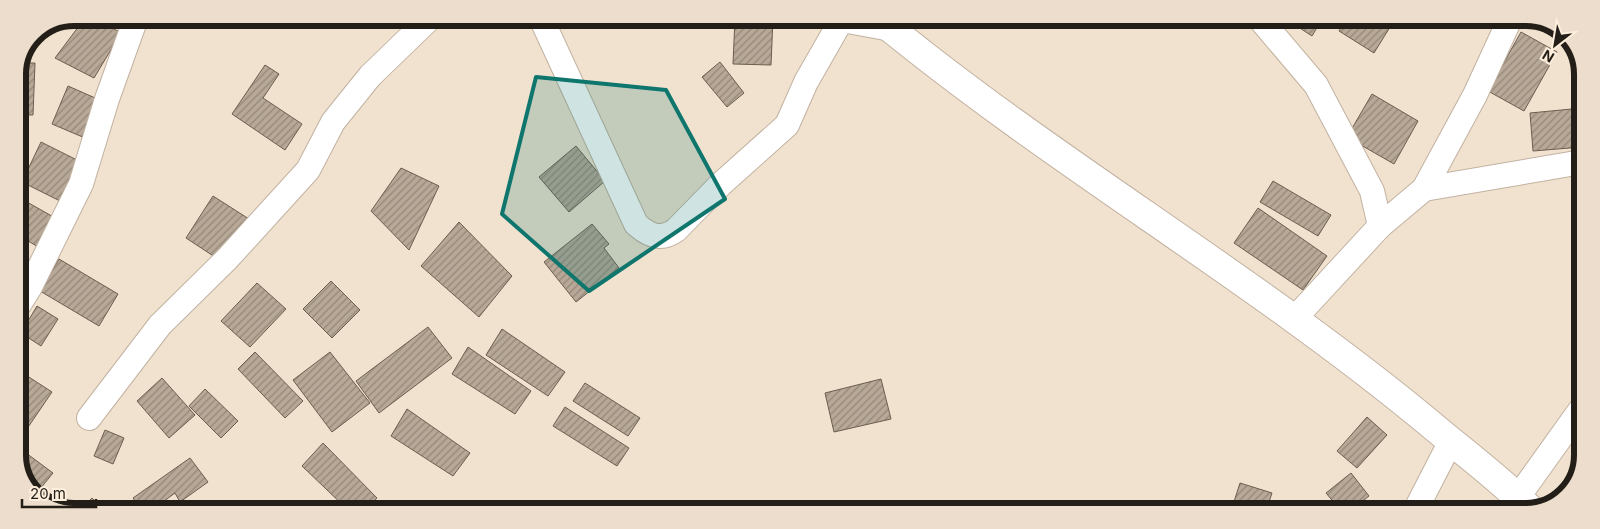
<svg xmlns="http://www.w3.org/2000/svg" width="1600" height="529" font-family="Inter,sans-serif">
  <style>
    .building { fill: url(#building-hatch); stroke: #6c5e4f }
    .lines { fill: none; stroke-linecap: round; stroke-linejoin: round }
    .street-casing { stroke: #c2b2a1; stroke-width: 26 }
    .secondary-casing { stroke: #c2b2a1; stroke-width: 30 }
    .street { stroke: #fff; stroke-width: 24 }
    .secondary { stroke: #fff; stroke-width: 28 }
    .marked { fill: #0f766e; fill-opacity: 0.2; stroke: #0f766e; stroke-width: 4; stroke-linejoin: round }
    .rim { fill: none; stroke: #231e17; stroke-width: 6 }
  </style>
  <defs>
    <pattern id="building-hatch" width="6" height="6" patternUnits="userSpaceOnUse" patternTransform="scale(1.25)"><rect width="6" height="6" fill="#b7a897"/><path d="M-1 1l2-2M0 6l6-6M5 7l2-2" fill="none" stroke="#94887a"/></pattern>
  </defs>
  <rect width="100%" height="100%" fill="#f1e1cf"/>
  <g class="building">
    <path d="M85,18H95L121,33L94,78L55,58Z"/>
    <path d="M735,18H773L771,65L733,64Z"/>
    <path d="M1286,19H1322L1312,36Z"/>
    <path d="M1346,19H1395L1374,53L1339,31Z"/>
    <path d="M1521,32L1557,52L1524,111L1488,91Z"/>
    <path d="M720,62L744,93L727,107L702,77Z"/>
    <path d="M22,63H35L33,115H18V74Z"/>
    <path d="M265,65L279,74L263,98L302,124L285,150L232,114Z"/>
    <path d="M68,86L102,101L85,138L52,124Z"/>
    <path d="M1372,94L1418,121L1394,164L1347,137Z"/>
    <path d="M1582,108V147L1533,151L1530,113Z"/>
    <path d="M41,142L79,161L60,201L22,182Z"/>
    <path d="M18,143L24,147L18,159Z"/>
    <path d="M576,146L605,181L569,212L539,177Z"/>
    <path d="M401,168L439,186L409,250L371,211Z"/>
    <path d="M1273,181L1331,215L1318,236L1260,202Z"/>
    <path d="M213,196L249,219L221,261L186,238Z"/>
    <path d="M27,202L57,219L40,248L18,235V219Z"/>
    <path d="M1258,208L1327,256L1303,290L1234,243Z"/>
    <path d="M459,222L512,276L479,317L421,266Z"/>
    <path d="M592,224L609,244L604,248L619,268L576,302L544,262Z"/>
    <path d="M59,259L118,294L99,326L40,291Z"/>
    <path d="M331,281L360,310L332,338L303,309Z"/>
    <path d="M257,283L286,309L250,347L221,321Z"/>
    <path d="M37,306L58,319L41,346L21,333Z"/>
    <path d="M428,327L452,358L379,413L356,381Z"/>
    <path d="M502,329L565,372L548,396L486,355Z"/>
    <path d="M468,347L531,391L515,414L452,374Z"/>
    <path d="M255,352L303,401L285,418L238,369Z"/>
    <path d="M330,352L370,403L332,432L293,380Z"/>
    <path d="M18,370L52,392L20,439L18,437Z"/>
    <path d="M162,378L195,415L169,438L137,401Z"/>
    <path d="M881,379L891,419L834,432L825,393Z"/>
    <path d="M585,383L640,418L628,436L573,401Z"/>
    <path d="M205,389L238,421L221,438L189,406Z"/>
    <path d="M565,407L629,448L617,466L553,426Z"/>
    <path d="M407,409L470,453L453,476L391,436Z"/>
    <path d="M1367,417L1387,435L1357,468L1337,451Z"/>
    <path d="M105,430L124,438L113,464L94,456Z"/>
    <path d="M323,443L377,498L364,510H348L302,466Z"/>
    <path d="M22,450L53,473L36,494L29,490L18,459Z"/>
    <path d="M190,458L208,482L180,502L175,493L152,510H141L133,498Z"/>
    <path d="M1351,473L1369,496L1350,511H1341L1326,493Z"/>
    <path d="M1240,483L1272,493L1266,511H1231Z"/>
    <path d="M92,498L103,510H80Z"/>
  </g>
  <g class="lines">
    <g class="street-casing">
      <g id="street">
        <path d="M541,18L636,224C649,236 661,241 676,230L721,184L787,125L806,82L842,19"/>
        <path d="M837,19L891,29L895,24"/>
        <path d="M1260,19L1316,85L1372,191L1380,226"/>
        <path d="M1424,189L1582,162"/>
        <path d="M18,306L30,287L81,184L107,99L136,18"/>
        <path d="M1295,318L1380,226L1424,189L1475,95L1510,19"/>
        <path d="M89,418L160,325L227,259L308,170L333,122L370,76L430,18"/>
        <path d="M1518,497L1581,409"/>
        <path d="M1415,511L1451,441"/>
      </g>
    </g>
    <g class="secondary-casing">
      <path id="secondary" d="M879,19C1054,163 1253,277 1428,422C1462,451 1499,478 1531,510"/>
    </g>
    <use href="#street" class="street"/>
    <use href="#secondary" class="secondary"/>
  </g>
  <path class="marked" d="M536,77L666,90L725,199L589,291L502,214Z"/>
  <path d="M0 0H1600V529H0ZM74 26H1526A48 48 0 0 1 1574 74V455A48 48 0 0 1 1526 503H74A48 48 0 0 1 26 455V74A48 48 0 0 1 74 26Z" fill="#ecddcc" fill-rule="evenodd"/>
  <path class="rim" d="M74 26H1526A48 48 0 0 1 1574 74V455A48 48 0 0 1 1526 503H74A48 48 0 0 1 26 455V74A48 48 0 0 1 74 26Z"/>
  <g transform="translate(1555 45) rotate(211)" stroke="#feeedc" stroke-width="4" paint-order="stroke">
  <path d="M0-4L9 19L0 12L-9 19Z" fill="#231e17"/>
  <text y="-8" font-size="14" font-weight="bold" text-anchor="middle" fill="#231e17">N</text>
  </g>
  <path d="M22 499v8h74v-8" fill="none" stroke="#231e17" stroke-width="2.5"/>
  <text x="30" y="499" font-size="15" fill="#231e17" stroke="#feeedc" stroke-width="4" paint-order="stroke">20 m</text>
</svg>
